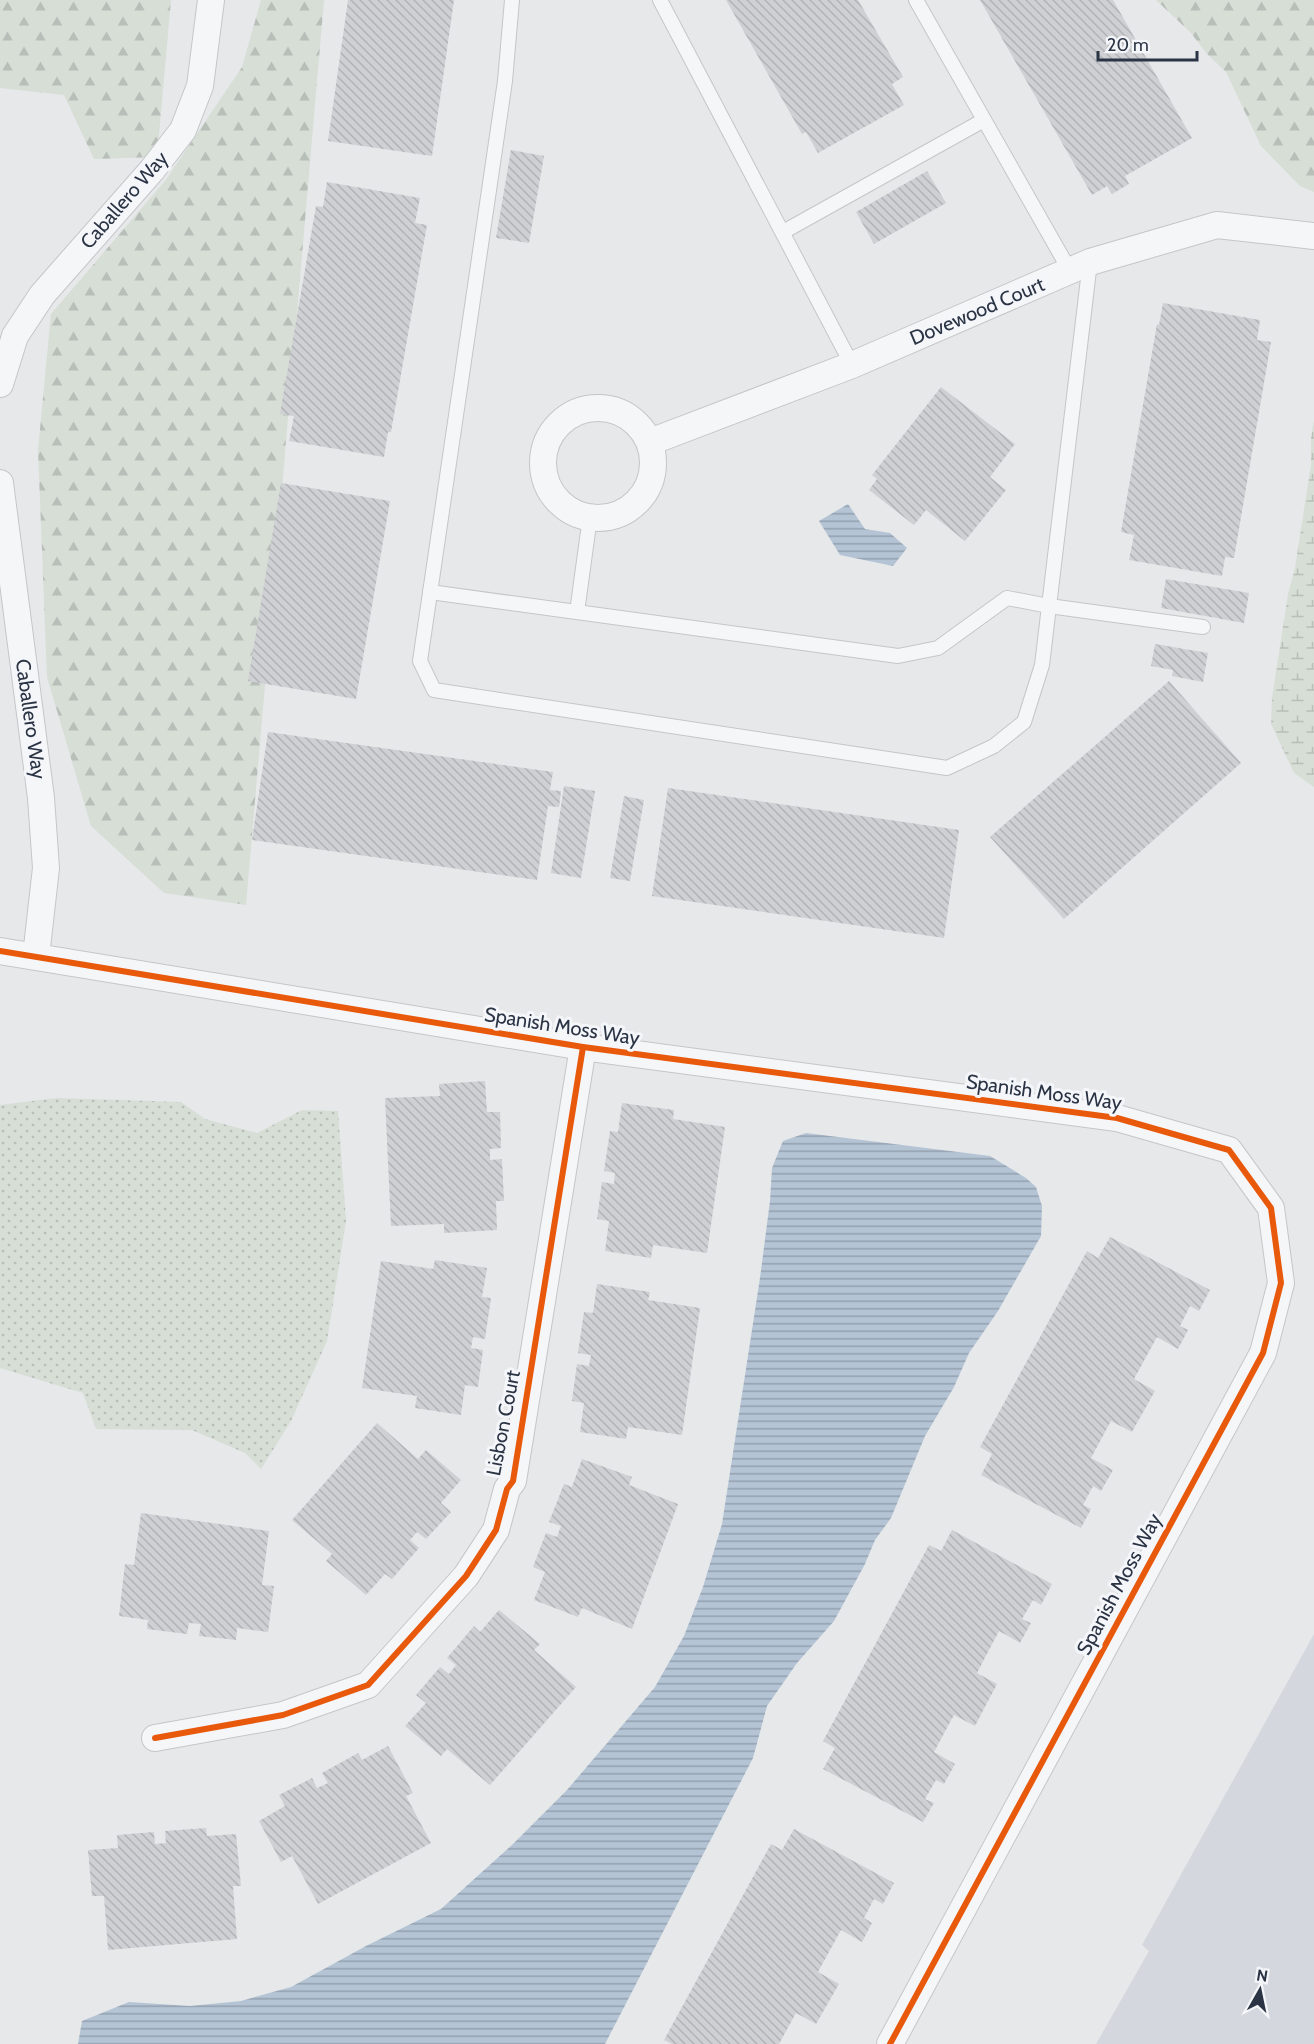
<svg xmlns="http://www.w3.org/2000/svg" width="1314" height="2044" font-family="Cabin,sans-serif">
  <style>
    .built { fill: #d4d7dd }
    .grass { fill: url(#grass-dots) }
    .forest { fill: url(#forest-firs) }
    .wetland { fill: url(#wetland-marsh) }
    .water { fill: url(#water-rules) }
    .building { fill: url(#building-back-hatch) }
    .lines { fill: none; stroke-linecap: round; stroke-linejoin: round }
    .lane-casing { stroke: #c4c6c8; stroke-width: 16 }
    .street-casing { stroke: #c4c6c8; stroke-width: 28 }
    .lane { stroke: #f5f6f7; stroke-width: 14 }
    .street { stroke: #f5f6f7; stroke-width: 26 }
    .cycleway-casing { stroke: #f4f6f9; stroke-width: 10 }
    .cycleway { stroke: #e8590c; stroke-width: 6 }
    .labels { text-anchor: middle; stroke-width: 6; stroke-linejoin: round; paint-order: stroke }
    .street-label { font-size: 20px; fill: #2b3445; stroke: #f4f6f9 }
  </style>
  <defs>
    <pattern id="grass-dots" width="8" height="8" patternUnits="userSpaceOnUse" patternTransform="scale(1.5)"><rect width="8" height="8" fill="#d6ded6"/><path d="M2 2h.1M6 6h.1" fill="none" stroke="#b8bfb9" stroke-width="1.8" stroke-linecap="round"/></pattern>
    <pattern id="forest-firs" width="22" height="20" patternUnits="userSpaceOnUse" patternTransform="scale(1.5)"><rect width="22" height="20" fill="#d6ded6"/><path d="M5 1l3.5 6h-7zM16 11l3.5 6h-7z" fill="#b8bfb9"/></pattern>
    <pattern id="wetland-marsh" width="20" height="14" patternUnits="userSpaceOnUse" patternTransform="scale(1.5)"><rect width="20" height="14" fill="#d6ded6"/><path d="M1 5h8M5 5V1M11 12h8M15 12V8" fill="none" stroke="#b8bfb9"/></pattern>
    <pattern id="water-rules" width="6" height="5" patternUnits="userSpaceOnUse" patternTransform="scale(1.5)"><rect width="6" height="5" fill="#b4c4d5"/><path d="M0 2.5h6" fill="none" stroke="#93a0af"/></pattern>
    <pattern id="building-back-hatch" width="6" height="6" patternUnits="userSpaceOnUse" patternTransform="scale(1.5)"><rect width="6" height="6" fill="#ced0d3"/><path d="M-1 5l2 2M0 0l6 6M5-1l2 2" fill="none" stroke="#b1b3b6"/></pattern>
  </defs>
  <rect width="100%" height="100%" fill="#e6e8ea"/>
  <path class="built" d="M1314,1634V2044H1096L1149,1951L1142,1945Z"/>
  <path class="grass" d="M56,1098L181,1102L205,1119L257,1133L302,1110L338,1111L346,1221L327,1341L291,1421L261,1469L245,1453L192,1430L96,1429L83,1393L0,1368V1105Z"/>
  <g class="forest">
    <path d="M0,0H171L157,157L94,159L64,95L0,88Z"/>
    <path d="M261,0H324L246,905L164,893L91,826L47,677L38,450L51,314L165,181L242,67Z"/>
    <path d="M1156,0H1314V192L1300,186L1261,146L1226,72L1207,54L1191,33Z"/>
  </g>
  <path class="wetland" d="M1314,420V787L1294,773L1271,724L1272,698L1288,594L1295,568L1299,542L1311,465V438Z"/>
  <g class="water">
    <path d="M848,504L865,529L890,533L907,548L893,566L840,555L819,521Z"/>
    <path d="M806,1133L990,1156L1026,1178L1036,1187L1042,1206L1041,1236L998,1311L969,1353L954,1387L925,1436L891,1518L875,1540L865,1564L834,1621L797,1663L767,1706L753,1758L605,2044H78L82,2021L129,2002L190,2006L241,2001L291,1987L366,1946L441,1909L512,1845L567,1790L655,1687L684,1636L703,1587L722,1524L760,1278L770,1201L772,1168L783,1141Z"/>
  </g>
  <g class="building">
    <path d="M348,0H454L432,156L328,141Z"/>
    <path d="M726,0H858L903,77L892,84L904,105L818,153L806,132L802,134Z"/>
    <path d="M980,0H1113L1192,138L1125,176L1129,184L1112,194L1107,186L1092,195Z"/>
    <path d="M511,150L544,156L529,243L496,238Z"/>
    <path d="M927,171L946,203L874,244L856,212Z"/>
    <path d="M327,182L420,198L415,223L427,225L391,432H388L384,457L289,441L294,416L280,414L316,206L323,207Z"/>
    <path d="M1163,303L1260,320L1257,340L1271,342L1234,558L1225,557L1222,576L1129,560L1134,535L1121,532L1157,324L1159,325Z"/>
    <path d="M941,387L1015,444L990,477L1006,490L965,541L926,510L914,525L869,490L877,479L872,475Z"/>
    <path d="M281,483L390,501L356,699L248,681Z"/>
    <path d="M1166,579L1249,593L1244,623L1161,608Z"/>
    <path d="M1155,644L1208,653L1203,682L1172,676L1173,670L1151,666Z"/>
    <path d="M1169,681L1241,763L1064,919L990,837Z"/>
    <path d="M268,732L553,772L550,790L561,791L559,807L548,806L537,880L252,840Z"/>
    <path d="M564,786L595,791L581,878L551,873Z"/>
    <path d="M668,788L959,830L944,938L652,896Z"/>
    <path d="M624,796L644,800L630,881L610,878Z"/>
    <path d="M485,1081L487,1112H500L501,1148L490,1149V1160L502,1159L504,1201H496L497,1230L444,1233V1224L391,1226L385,1098L440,1096L439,1084Z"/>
    <path d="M622,1103L674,1110L673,1119L725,1127L707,1253L653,1245L651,1258L605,1251L609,1221L597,1219L602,1182L614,1184L615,1173L604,1171L610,1131L618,1132Z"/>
    <path d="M1110,1237L1210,1290L1199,1311L1190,1306L1180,1326L1188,1330L1178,1349L1157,1337L1134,1379L1155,1391L1132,1432L1111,1421L1091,1458L1113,1470L1101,1491L1093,1486L1083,1505L1091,1509L1081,1528L981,1475L992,1454L980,1447L1087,1251L1098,1258Z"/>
    <path d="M435,1260L487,1268L482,1297L491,1298L485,1339L473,1337L471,1348L483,1350L478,1387L465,1385L461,1415L415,1408L417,1396L362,1388L381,1261L433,1269Z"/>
    <path d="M597,1284L650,1292L648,1300L700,1308L682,1435L628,1427L626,1439L580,1432L584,1403L572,1401L577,1364L589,1366L591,1355L578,1353L584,1312L593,1313Z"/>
    <path d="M377,1423L418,1459L426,1450L461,1480L441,1503L451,1512L426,1539L417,1532L410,1540L419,1548L392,1579L385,1574L366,1595L326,1561L332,1554L292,1520Z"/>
    <path d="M582,1459L632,1477L629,1485L678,1504L632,1629L582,1608L578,1617L534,1600L545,1572L533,1567L546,1533L557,1537L561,1526L549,1522L564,1484L572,1487Z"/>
    <path d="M141,1513L269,1531L262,1585L274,1586L268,1632L237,1628L236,1640L199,1636L201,1624L189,1623L187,1634L147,1629L148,1620L119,1616L125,1564L134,1565Z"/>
    <path d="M952,1530L1052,1584L1041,1605L1033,1600L1022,1619L1031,1623L1020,1643L999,1631L977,1673L997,1684L975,1726L954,1715L934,1752L955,1764L944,1784L936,1780L925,1799L934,1803L923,1822L823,1769L835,1748L823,1741L929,1545L941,1551Z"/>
    <path d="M499,1610L540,1644L534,1650L576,1687L490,1785L447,1749L441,1756L405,1726L426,1703L416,1695L440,1667L449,1674L456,1665L447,1658L474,1626L480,1632Z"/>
    <path d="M388,1746L413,1793L406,1796L431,1843L318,1904L292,1856L281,1862L259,1821L285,1806L279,1795L312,1778L317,1788L328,1783L322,1773L358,1753L362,1760Z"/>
    <path d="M206,1828L207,1836L236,1834L241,1886H233L237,1939L108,1950L104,1896H92L88,1850L118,1848L117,1835L154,1832L155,1844L166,1843L165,1831Z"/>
    <path d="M794,1829L894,1883L883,1904L874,1899L864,1918L872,1923L862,1942L841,1930L818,1972L839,1984L816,2024L796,2013L779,2044H672L664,2040L771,1844L782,1850Z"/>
  </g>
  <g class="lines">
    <g class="lane-casing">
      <g id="lane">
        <path d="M512,0L505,81L420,661L434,690L947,768L994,746L1024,722L1042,665L1090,262"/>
        <path d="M660,0L852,365"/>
        <path d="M916,0L1070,271"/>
        <path d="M783,232L984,120"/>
        <path d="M430,592L898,656L938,648L1007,598L1049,606L1203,627"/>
        <path d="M577,612L590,517"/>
      </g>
    </g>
    <g class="street-casing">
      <g id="street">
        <path d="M0,384L15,336L42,295L152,170L183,130L200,86L211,0"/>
        <circle cx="598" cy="463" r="55"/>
        <path d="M650,442L852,365L1090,262L1217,225L1314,236"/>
        <path d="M0,483L41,798L46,868L36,956"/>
        <path d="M0,951L583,1047L1117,1118L1229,1150L1271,1208L1281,1283L1263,1353L890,2044"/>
        <path d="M155,1738L283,1715L368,1685L466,1576L496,1530L507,1489L513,1481L583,1047"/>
      </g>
    </g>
    <use href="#lane" class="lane"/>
    <use href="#street" class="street"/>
    <g class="cycleway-casing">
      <g id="cycleway">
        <path d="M0,951L583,1047L1117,1118L1229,1150L1271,1208L1281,1283L1263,1353L890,2044"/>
        <path d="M155,1738L283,1715L368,1685L466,1576L496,1530L507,1489L513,1481L583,1047"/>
      </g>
    </g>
    <use href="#cycleway" class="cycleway"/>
  </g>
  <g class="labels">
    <g class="street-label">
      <text transform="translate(124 200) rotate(-49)" y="7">Caballero Way</text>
      <text transform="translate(977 311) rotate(-23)" y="7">Dovewood Court</text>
      <text transform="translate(31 719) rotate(82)" y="7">Caballero Way</text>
      <text transform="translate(562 1026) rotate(9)" y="7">Spanish Moss Way</text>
      <text transform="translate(1044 1092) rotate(8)" y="7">Spanish Moss Way</text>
      <text transform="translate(503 1423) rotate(-79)" y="7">Lisbon Court</text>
      <text transform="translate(1119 1584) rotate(-62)" y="7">Spanish Moss Way</text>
    </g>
  </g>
  <g transform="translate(1260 1990) rotate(9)" stroke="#f4f6f9" stroke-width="4.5" paint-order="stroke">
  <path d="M0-4.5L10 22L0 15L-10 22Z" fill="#2b3445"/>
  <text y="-9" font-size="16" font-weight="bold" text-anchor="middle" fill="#2b3445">N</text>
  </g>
  <path d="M1098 51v9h99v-9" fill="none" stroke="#2b3445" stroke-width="3"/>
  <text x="1107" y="51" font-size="18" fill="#2b3445" stroke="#f4f6f9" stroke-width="4.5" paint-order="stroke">20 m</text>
</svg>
